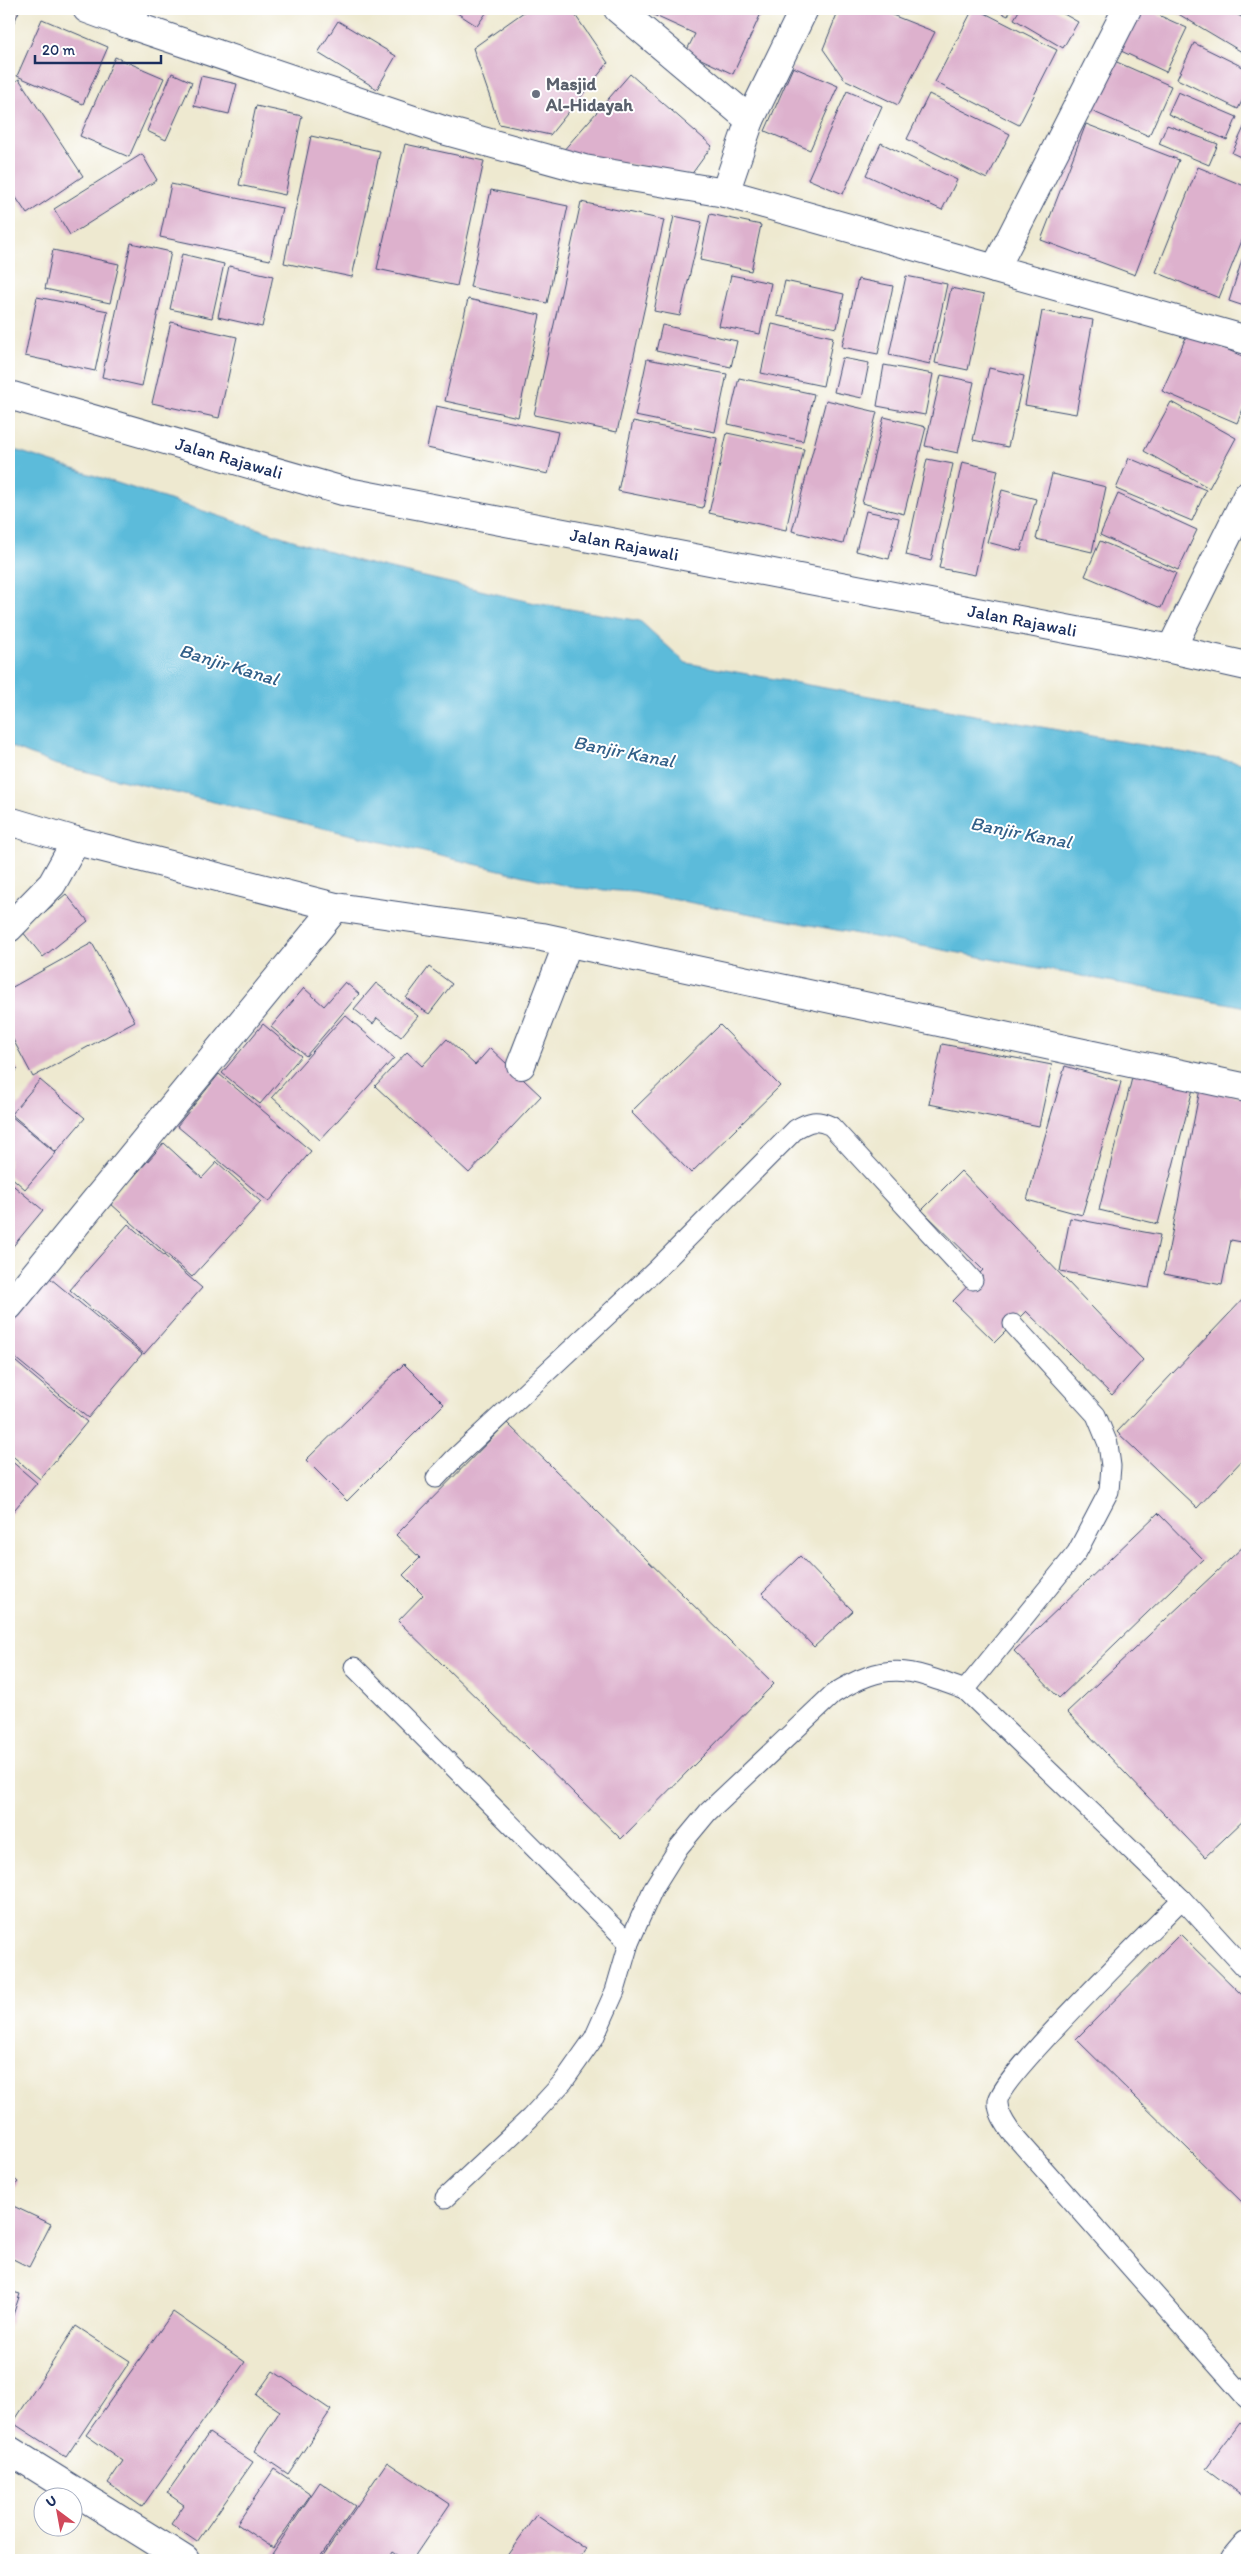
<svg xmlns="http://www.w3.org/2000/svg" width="1256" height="2569" font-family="Itim,sans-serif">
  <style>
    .water { fill: #5cbbda; stroke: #3c759c }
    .building { fill: #ddb1cd }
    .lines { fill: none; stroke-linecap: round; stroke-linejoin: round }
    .lane-casing { stroke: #3b4b6f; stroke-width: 21 }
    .street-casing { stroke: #3b4b6f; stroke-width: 30 }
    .secondary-casing { stroke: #3b4b6f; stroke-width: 30 }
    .lane { stroke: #fff; stroke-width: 19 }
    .street { stroke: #fff; stroke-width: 28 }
    .secondary { stroke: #fff; stroke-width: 28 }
    .worship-dot { fill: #6b7280; stroke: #fff; stroke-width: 2 }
    .labels { text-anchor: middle; stroke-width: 4; stroke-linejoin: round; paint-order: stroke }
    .worship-label { font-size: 18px; font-weight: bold; fill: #5b616d; stroke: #fff; text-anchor: start }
    .street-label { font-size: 18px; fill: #1b2f5e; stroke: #fff }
    .water-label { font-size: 19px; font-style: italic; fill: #326089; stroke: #fff }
  </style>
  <rect width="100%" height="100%" fill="#fff"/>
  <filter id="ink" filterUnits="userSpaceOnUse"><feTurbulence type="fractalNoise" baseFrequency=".02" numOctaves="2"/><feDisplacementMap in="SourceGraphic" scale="10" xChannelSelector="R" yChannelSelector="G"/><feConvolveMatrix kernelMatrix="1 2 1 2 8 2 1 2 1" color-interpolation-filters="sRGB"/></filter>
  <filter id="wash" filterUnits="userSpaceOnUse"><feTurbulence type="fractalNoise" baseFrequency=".0096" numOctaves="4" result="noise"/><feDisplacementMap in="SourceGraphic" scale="20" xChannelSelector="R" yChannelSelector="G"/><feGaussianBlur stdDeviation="1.12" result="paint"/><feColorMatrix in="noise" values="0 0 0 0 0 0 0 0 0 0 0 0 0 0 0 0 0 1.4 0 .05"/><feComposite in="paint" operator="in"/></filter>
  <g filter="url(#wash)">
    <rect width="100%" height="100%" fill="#eee9d0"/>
    <path class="water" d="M9,448L361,562L535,603L640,621L686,663L1247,764V1007L634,892L575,888L54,764L9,746Z"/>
    <g id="blocks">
      <g class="building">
        <path d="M9,9H20L9,34Z"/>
        <path d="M451,9H489L477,26Z"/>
        <path d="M528,9H571L608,63L550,135L499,124L473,48Z"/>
        <path d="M640,9H763L733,74L686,52L695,34Z"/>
        <path d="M839,9H877L935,32L898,105L844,79L823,49Z"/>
        <path d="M973,9H977L1057,50L1019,125L935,82Z"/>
        <path d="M993,9H1011L1008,16Z"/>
        <path d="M1020,9H1055L1078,22L1063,48L1014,19Z"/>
        <path d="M1139,9H1145L1187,28L1166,72L1119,50Z"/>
        <path d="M1170,9H1227L1247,20V55Z"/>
        <path d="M42,19L108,47L83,104L17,76Z"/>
        <path d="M338,21L396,56L377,89L318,53Z"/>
        <path d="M1194,43L1247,69V91L1238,109L1177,79Z"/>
        <path d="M115,57L164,78L129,157L80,136Z"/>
        <path d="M1110,59L1171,86L1149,136L1087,109Z"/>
        <path d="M793,67L838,86L810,150L765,131Z"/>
        <path d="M172,73L192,82L166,140L147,131Z"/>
        <path d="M630,74L712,146L691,175L562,152Z"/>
        <path d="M201,76L237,84L229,114L194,106Z"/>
        <path d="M19,79L83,176L27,214L9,187V86Z"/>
        <path d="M847,91L882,106L843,194L808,179Z"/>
        <path d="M1178,92L1237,117L1227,140L1168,114Z"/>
        <path d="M929,94L1010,134L987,179L907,139Z"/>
        <path d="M256,106L302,116L285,195L239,185Z"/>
        <path d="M1247,121V160L1232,153Z"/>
        <path d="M1086,124L1179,160L1135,275L1041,240Z"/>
        <path d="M1167,125L1218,144L1209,165L1159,144Z"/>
        <path d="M311,136L380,151L352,277L284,263Z"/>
        <path d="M881,143L957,180L942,210L866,175Z"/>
        <path d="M405,144L484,161L457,286L377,269Z"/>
        <path d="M142,154L157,180L70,235L54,209Z"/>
        <path d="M1198,167L1247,187V228L1219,298L1156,272Z"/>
        <path d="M171,184L282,208L270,260L160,237Z"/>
        <path d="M491,190L568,206L547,303L470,287Z"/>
        <path d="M581,202L664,220L617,432L534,415Z"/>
        <path d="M710,214L761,225L751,271L700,260Z"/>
        <path d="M674,216L702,222L680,316L654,311Z"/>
        <path d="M131,243L171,252L142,386L102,377Z"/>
        <path d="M1247,244V307L1229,301Z"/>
        <path d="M53,250L119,264L110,303L45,289Z"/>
        <path d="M182,254L224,264L212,318L170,309Z"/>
        <path d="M229,266L273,276L262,327L218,317Z"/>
        <path d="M731,275L771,283L760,334L719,326Z"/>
        <path d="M906,276L947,284L930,364L889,355Z"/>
        <path d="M858,279L893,286L878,354L842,347Z"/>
        <path d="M785,281L844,294L837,328L777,316Z"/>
        <path d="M951,288L984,295L968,370L935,363Z"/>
        <path d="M37,297L108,311L95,371L25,356Z"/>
        <path d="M468,299L540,315L518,417L445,401Z"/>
        <path d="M1042,311L1093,320L1076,414L1025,405Z"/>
        <path d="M171,322L237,337L219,418L152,403Z"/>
        <path d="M772,324L833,337L823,386L761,373Z"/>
        <path d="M662,325L737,341L731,367L656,351Z"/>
        <path d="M1188,333L1247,358V400L1237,423L1162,391Z"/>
        <path d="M842,358L869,363L862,398L834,392Z"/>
        <path d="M647,359L727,374L715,432L635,416Z"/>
        <path d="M884,365L933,374L925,415L877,406Z"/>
        <path d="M989,368L1024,376L1008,447L973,440Z"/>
        <path d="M941,375L974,382L958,453L925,446Z"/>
        <path d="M739,378L814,394L803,441L728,424Z"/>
        <path d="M826,400L877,412L843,544L792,531Z"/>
        <path d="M1171,402L1236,438L1209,488L1144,451Z"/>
        <path d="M436,406L558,432L548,474L427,448Z"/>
        <path d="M884,417L926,427L904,514L862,503Z"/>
        <path d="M633,421L717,438L703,508L618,491Z"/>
        <path d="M727,433L804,449L786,530L709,513Z"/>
        <path d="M1129,458L1206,490L1192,521L1116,489Z"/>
        <path d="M927,459L953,464L931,561L906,555Z"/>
        <path d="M962,462L998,470L975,575L939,568Z"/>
        <path d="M1052,474L1106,487L1092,552L1036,539Z"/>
        <path d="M1002,490L1036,499L1021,551L987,542Z"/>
        <path d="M1118,494L1197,530L1178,570L1100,535Z"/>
        <path d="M866,511L899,518L889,559L856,551Z"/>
        <path d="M1100,541L1176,573L1161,608L1085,576Z"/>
        <path d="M66,894L88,921L43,957L22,931Z"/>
        <path d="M92,943L135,1021L33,1077L9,1032V989Z"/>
        <path d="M429,967L452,984L429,1014L406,998Z"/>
        <path d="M345,982L359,994L306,1056L271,1027L304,988L324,1006Z"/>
        <path d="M376,983L418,1016L401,1037L377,1018L373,1024L354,1009Z"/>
        <path d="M345,1015L394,1058L320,1140L272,1097Z"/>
        <path d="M263,1024L301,1056L260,1104L222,1073Z"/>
        <path d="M720,1025L780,1086L691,1173L631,1112Z"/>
        <path d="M447,1039L475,1065L490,1048L541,1096L469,1173L375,1086L407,1052L422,1066Z"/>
        <path d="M942,1044L1052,1065L1039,1126L929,1104Z"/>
        <path d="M9,1061L18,1069L9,1079Z"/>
        <path d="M1065,1066L1121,1082L1082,1215L1027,1200Z"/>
        <path d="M1134,1070L1194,1085L1158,1224L1099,1210Z"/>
        <path d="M219,1074L311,1151L269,1202L177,1126Z"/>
        <path d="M40,1080L85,1118L56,1152L11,1114Z"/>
        <path d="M1200,1089L1247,1098V1243L1231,1240L1222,1285L1164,1274Z"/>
        <path d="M11,1116L56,1153L25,1189L9,1175V1118Z"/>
        <path d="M164,1143L202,1178L217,1162L261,1202L192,1277L110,1203Z"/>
        <path d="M961,1171L1143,1360L1112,1395L1026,1311L995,1342L953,1301L983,1270L922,1210Z"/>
        <path d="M9,1182L43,1210L9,1251Z"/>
        <path d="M1070,1218L1160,1235L1149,1288L1060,1271Z"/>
        <path d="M128,1224L202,1288L144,1354L70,1290Z"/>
        <path d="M45,1274L142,1354L88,1418L9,1353V1319Z"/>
        <path d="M1247,1295V1455L1197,1508L1117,1432Z"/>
        <path d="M9,1356L87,1422L40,1479L9,1453Z"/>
        <path d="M404,1364L444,1404L347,1501L306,1460Z"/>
        <path d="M507,1423L774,1684L621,1839L398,1621L423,1595L403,1575L420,1558L396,1535Z"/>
        <path d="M9,1459L37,1483L9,1516Z"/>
        <path d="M1158,1513L1203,1559L1059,1698L1014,1651Z"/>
        <path d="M1247,1543V1817L1205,1857L1067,1712Z"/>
        <path d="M800,1556L853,1611L814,1647L762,1593Z"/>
        <path d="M1180,1934L1247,2000V2207L1076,2039Z"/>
        <path d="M9,2174L18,2182L9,2193Z"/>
        <path d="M9,2204L51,2224L29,2267L9,2257Z"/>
        <path d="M9,2291L20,2294L9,2327Z"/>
        <path d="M173,2312L245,2362L142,2507L108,2483L123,2461L86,2435Z"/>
        <path d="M76,2326L130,2361L66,2457L13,2423Z"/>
        <path d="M273,2371L331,2410L288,2474L254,2451L280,2411L256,2395Z"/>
        <path d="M1240,2423L1247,2429V2499L1206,2468Z"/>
        <path d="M209,2433L253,2462L197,2542L171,2524L184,2505L167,2493Z"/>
        <path d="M387,2462L450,2504L412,2560H404L392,2552L387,2560H320Z"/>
        <path d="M274,2469L311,2494L273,2548L237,2524Z"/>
        <path d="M320,2482L355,2506L318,2560H268Z"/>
        <path d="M536,2515L586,2549L578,2560H504Z"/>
      </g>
    </g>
  </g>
  <g filter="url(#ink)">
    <use href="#blocks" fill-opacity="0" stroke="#3b4b6f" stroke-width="1"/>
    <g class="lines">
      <g class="lane-casing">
        <g id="lane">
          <path d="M436,1478L453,1460L657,1269L796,1129C810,1121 816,1119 831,1126L973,1280"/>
          <path d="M354,1667L629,1943"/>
          <path d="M965,1690L1077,1552L1109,1491L1111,1466L1108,1444L1096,1415L1013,1324"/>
          <path d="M1247,1970L1182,1899C1155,1927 1001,2076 998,2101C997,2112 1005,2123 1011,2132L1247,2399"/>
          <path d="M445,2198L530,2118L563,2082L594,2038L615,1991L629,1943L654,1887L679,1847L708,1812L833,1694C887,1660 909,1669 965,1690L1182,1899"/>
        </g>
      </g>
      <g class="street-casing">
        <g id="street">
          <path d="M87,9L128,24"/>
          <path d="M136,9L128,24L443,130L584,169L725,193"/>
          <path d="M618,9L750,120"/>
          <path d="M804,9L750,120L725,193L995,269"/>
          <path d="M1127,9L995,269L1247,340"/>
          <path d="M1171,649L1247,496"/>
          <path d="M9,928L52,884L76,841"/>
          <path d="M521,1065L568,943"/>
          <path d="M9,1306L336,907"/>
          <path d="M9,2450L185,2560"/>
          <path d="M1235,2560L1247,2546"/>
        </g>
      </g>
      <g class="secondary-casing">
        <g id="secondary">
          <path id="s1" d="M9,395L343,491L1171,649L1247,666"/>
          <path d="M9,821L76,841L336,907L542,937L1247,1088"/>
        </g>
      </g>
      <use href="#lane" class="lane"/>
      <use href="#street" class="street"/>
      <use href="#secondary" class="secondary"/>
    </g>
  </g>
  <circle class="worship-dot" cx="536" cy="94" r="5"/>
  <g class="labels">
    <g class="worship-label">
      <text x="546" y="90">Masjid<tspan x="546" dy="21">Al-Hidayah</tspan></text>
    </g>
    <g class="street-label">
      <text dy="6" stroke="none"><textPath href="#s1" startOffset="229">Jalan Rajawali</textPath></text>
      <text dy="6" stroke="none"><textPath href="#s1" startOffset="634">Jalan Rajawali</textPath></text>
      <text dy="6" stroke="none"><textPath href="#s1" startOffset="1039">Jalan Rajawali</textPath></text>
    </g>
    <g class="water-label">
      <text transform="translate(229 664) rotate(17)" y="7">Banjir Kanal</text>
      <text transform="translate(624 751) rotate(11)" y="7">Banjir Kanal</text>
      <text transform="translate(1021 832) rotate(11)" y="7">Banjir Kanal</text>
    </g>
  </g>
  <rect width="1256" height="2569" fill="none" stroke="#fff" stroke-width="30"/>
  <g transform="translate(58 2512) rotate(328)"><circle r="24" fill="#ffffff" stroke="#a4acbf"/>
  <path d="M0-4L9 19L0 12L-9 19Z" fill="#d1495b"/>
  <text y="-8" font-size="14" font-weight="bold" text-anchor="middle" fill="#1b2f5e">U</text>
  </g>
  <path d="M35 55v8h126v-8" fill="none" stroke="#1b2f5e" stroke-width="2.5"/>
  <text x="42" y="55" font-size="15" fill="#1b2f5e" stroke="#ffffff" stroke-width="4" paint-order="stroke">20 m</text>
</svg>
